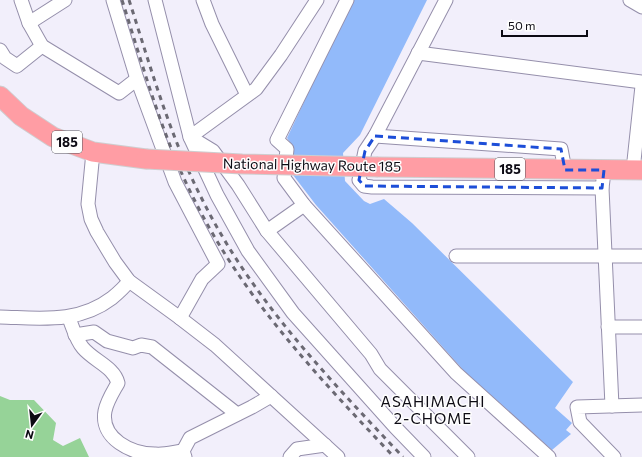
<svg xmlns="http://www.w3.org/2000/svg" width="642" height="457" font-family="Commissioner,sans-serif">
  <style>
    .forest { fill: #96d398 }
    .water { fill: #92bafa }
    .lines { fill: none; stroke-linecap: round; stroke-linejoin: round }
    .minor-casing { stroke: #958fab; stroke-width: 15 }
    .highway-casing { stroke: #ceced0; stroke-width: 21 }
    .minor { stroke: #fff; stroke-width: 13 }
    .highway { stroke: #ff9da4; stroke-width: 19 }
    .rail { stroke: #6b6973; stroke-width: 3; stroke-dasharray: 5 5; stroke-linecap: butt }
    .highway-bridge-casing { stroke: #ceced0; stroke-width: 21; stroke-linecap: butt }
    .highway-bridge { stroke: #ff9da4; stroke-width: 19 }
    .marked { fill: none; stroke: #1d4ed8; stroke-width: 3; stroke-dasharray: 8 5; stroke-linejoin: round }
    .labels { text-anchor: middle; stroke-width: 3; stroke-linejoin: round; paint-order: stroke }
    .shield { fill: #fefefe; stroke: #55535a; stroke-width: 1 }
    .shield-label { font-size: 13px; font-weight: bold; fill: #0c0a13 }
    .street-label { font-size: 14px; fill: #0c0a13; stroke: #fefefe }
    .neighbourhood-label { font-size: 15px; letter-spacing: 1px; fill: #0c0a13; stroke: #fefefe }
  </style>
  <rect width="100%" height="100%" fill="#f2effb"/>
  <path class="forest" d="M0,396L10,400H34L56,423L53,440L63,446L80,438L89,457H0Z"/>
  <path class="water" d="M352,0H427L360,135L343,153L345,181L364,201L370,204L384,199L412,223L573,382L555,408L572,423L566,430L571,434L552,450L465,372L316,205L293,175L294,148L287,138Z"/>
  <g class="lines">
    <g class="minor-casing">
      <g id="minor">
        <path d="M21,0L29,23L42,46L119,93L137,79"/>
        <path d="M113,0L137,79L175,182L218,264L202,279L180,318"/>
        <path d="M155,0L190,137L217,195L248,251L293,313L395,427L424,457"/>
        <path d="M203,0L212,24L247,95"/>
        <path d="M317,0L281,55L256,89L190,137L213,151L238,185L267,231L371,354L380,369L468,457"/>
        <path d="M347,0L277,140L287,149L284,178L304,205L456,373L549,457"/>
        <path d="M446,0L375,136L365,151L359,180L364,186L372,187L602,188"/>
        <path d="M630,0L642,7"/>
        <path d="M29,23L65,0"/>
        <path d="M0,50L5,58L17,66L42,46"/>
        <path d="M418,53L642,82"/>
        <path d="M375,136L561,149L565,170"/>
        <path d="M93,152L88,204L91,219L97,232L115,262L129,281L180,318L215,345L338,457"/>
        <path d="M633,170L642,86"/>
        <path d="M603,180L602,188L612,406"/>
        <path d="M267,231L304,205"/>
        <path d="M456,256H642"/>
        <path d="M0,317C40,318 78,324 112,298C118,293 124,288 129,281"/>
        <path d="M69,318C73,328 76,340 83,348C94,361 114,367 118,383C113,392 107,401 105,411C100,439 132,454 155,454C164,455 174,452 183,451"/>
        <path d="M608,327H642"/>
        <path d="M75,335L94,332L107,341L133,348L141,345L152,347L237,414"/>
        <path d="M185,457L183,451L190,438L252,407L271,396"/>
        <path d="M290,457L297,449L325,445"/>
        <path d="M614,457L580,422L577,407L642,405"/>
      </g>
    </g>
    <g class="highway-casing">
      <g id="highway">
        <path d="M0,96L21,116L53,137L93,152L146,159"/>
        <path d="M378,167L642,170"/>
      </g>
    </g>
    <use href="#minor" class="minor"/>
    <use href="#highway" class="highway"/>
    <g class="rail">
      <path d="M122,0C144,69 163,140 197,205C246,301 320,379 394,457"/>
      <path d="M129,0C151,68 170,137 203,201C252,299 328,378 403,457"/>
    </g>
    <g class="highway-bridge-casing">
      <path id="highway-bridge" d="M146,159L242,164L378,167"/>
    </g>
    <use href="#highway-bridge" class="highway-bridge"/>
  </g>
  <path class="marked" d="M375,136L561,149L565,170H604L602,188L364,186L359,180L365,151Z"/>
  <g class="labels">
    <g class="shield">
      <rect x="52" y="131" width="30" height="22" rx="3"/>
      <rect x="495" y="158" width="30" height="22" rx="3"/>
    </g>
    <g class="shield-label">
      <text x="67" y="147">185</text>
      <text x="510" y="174">185</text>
    </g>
    <g class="street-label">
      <text transform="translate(312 165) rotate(1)" y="5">National Highway Route 185</text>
    </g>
    <g class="neighbourhood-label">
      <text x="433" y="407">ASAHIMACHI<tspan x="433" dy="17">2-CHOME</tspan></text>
    </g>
  </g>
  <g transform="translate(32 425) rotate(195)" stroke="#fefefe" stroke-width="3" paint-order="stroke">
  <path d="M0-3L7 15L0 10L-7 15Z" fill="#0c0a13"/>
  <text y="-6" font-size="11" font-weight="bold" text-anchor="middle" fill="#0c0a13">N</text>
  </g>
  <path d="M502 30v6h85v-6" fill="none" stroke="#0c0a13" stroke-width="2"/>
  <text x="508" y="30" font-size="12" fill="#0c0a13" stroke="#fefefe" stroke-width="3" paint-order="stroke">50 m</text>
</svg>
